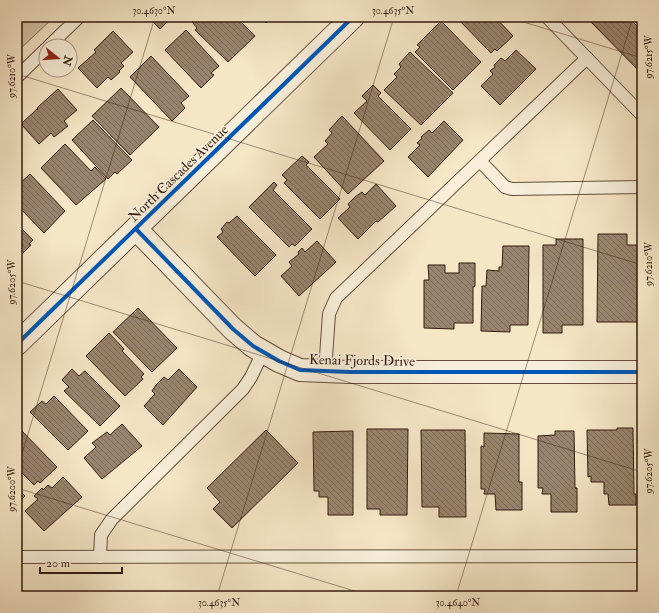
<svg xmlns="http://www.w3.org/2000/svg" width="659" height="613" font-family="'IM FELL Double Pica',serif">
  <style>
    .grass { fill: #d4c3a7; stroke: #846e5a }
    .building { fill: url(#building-back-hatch); stroke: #331a0e }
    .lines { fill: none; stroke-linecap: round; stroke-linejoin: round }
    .service-casing { stroke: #644d3c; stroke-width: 14 }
    .minor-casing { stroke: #644d3c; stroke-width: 24 }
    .service { stroke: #f8efda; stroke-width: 12 }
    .minor { stroke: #f8efda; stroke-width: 22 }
    .cycleway-casing { stroke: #f8efda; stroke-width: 6 }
    .cycleway { stroke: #0057b8; stroke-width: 4 }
    .ticks { fill: none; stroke: #331a0e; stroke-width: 1; stroke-opacity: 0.45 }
    .labels { text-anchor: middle; stroke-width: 3.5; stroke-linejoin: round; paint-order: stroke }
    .street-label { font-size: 14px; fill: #331a0e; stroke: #f8efda }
    .neatline { fill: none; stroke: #331a0e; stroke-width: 1.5 }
    .ticks-label { font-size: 10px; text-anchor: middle; fill: #331a0e }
  </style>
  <defs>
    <pattern id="building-back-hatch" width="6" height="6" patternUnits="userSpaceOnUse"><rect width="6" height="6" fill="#98846e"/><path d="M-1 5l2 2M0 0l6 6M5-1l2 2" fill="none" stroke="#7d6b59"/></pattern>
  </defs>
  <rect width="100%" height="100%" fill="#f5e6c6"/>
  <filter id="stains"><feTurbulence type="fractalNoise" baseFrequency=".005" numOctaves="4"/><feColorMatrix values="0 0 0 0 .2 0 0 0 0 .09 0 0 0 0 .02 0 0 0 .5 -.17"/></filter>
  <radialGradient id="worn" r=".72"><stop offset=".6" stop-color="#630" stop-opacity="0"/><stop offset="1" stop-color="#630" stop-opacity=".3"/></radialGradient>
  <path class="grass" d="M17,17H54L17,52Z"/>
  <g class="building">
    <path d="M148,17H179L174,22L171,18L160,29Z"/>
    <path d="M197,17H236L255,36L228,62L195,30L197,28L192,22Z"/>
    <path d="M260,17H272L266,23Z"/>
    <path d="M456,17H495L513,36L497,51L495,49L491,53Z"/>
    <path d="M594,17H628L642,31V74L590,21Z"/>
    <path d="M441,21L481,62L453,90L415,52L420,47L417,45Z"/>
    <path d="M186,30L219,66L211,73L214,75L201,88L165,50Z"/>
    <path d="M113,31L133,52L121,63L124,66L119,71L120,72L111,80L108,77L97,88L78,68L96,52L94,50Z"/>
    <path d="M516,50L536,69L500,105L481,86L493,74L490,71L495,67L494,65L501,58L505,61Z"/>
    <path d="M410,52L453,93L421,125L384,90L397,77L394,74L401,67L399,64Z"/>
    <path d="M151,56L189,96L181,103L185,108L172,121L130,77Z"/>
    <path d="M373,85L381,93L378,96L411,129L390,150L354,113L367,101L362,96Z"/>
    <path d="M121,88L159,127L130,155L92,116Z"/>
    <path d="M58,89L77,110L64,121L68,126L54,137L51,133L39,144L21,124L37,109V110L38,107Z"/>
    <path d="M342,116L384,161L348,194L314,157L328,144L325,141L332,133L329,130Z"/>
    <path d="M93,120L132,160L117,174L115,172L108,179L72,140Z"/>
    <path d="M444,121L463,140L428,177L408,157L420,145L417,143L422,138L421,137L429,130L432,133Z"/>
    <path d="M65,144L91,171L95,167L106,179L76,205L41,168Z"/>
    <path d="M302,156L309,162L306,165L340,199L320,219L284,183L287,180L282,175Z"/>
    <path d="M30,174L65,211L44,233L17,205V186Z"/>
    <path d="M274,182L277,185L273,190L312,229L295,246L292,244L289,247L249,207Z"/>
    <path d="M376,184L396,206L378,222L376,221L358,239L338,218L350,207L348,204L355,197L362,192L365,195Z"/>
    <path d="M237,216L276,255L255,276L217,237L223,232L221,229L227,222L229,223Z"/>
    <path d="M17,224L33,240L29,244L31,245L17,259Z"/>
    <path d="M598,234H627V245H642V322H597Z"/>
    <path d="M556,239H583V325H562V333H543V245H556Z"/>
    <path d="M317,241L336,262L299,296L281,276L292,266L289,262L299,254L298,252L302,248L305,252Z"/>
    <path d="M503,246H529L528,325H510V332L481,331L482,286H486L487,270L499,271V267H502Z"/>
    <path d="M459,263H475V286L473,287V323H454V329L424,328V280H429L428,265H445V273H459Z"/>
    <path d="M138,308L177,348L152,372L113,332Z"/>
    <path d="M109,333L124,349L122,351L144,374L141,377L143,379L125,396L86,356Z"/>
    <path d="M72,369L79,376L85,371L120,406L100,426L64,391L69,387L62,380Z"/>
    <path d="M179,369L197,387L163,425L144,406L155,394L152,391L156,385L164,377L168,380Z"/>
    <path d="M54,396L88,431L68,450L30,412L42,401L46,404Z"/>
    <path d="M19,420L22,424L18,427L57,467L40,483L38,481L34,485L17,468V422Z"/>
    <path d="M122,424L142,446L102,479L84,458L96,447L92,443L107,432L110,435Z"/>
    <path d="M617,428H633L634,494H636V505H609L608,494H604V482H591V476L588,477L587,430H617Z"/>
    <path d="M367,429H408L407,515H380V509H367Z"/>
    <path d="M266,430L298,463L232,528L213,509L220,502L207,488Z"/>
    <path d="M421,430H465L466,517H439V507H422Z"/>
    <path d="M353,431V515H328V497H319V491H314L313,432Z"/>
    <path d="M555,431H574L575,488H577V512H551V494H542L543,488H538V436L555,435Z"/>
    <path d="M484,433L519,434V482H522V510H496L495,494H484L485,489H481V446L484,447Z"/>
    <path d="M63,477L82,497L44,531L25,511L38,499L34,496L42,488L43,490L48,485L52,488Z"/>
    <path d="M17,488L25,496L17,504Z"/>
  </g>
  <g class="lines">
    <g class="service-casing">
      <g id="service">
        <path d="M547,17L642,115"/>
        <path d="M49,46L79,17"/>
        <path d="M17,77L46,49"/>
        <path d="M480,161L505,187L512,189L642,187"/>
        <path d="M325,371L329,314L336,298L587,58"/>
        <path d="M17,557L642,556"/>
        <path d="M100,557L101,535L112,519L243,389L251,377L263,352"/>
      </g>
    </g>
    <g class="minor-casing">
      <g id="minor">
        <path d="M136,229L233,329L253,346L279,361L300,370L349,372H642"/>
        <path d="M17,344L353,17"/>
      </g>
    </g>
    <use href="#service" class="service"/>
    <use href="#minor" class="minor"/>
    <g class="cycleway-casing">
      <g id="cycleway">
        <path d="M136,229L233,329L253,346L279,361L300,370L349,372H642"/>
        <path d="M17,344L353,17"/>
      </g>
    </g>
    <use href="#cycleway" class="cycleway"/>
  </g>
  <path class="ticks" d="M507,17L642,58M17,74L642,265M17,281L642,472M17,470L155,17M17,488L371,596M217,596L394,17M456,596L633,17"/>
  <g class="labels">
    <g class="street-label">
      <text transform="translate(178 173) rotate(-44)" y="5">North Cascades Avenue</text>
      <text transform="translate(362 360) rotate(1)" y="5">Kenai Fjords Drive</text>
    </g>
  </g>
  <rect width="659" height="613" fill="none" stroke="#f5e6c6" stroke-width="44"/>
  <g transform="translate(58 58) rotate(107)"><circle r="19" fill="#f8efda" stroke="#a99a88"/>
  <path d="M0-3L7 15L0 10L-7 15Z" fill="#8f2418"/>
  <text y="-6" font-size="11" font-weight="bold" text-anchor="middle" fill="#331a0e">N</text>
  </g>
  <path d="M40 567v6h82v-6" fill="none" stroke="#331a0e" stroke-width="2"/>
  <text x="46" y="567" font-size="12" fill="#331a0e" stroke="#f8efda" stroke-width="3" paint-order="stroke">20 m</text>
  <rect x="22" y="22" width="615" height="569" class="neatline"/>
  <g class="ticks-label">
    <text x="154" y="14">30.4630°N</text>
    <text x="393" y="14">30.4635°N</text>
    <text transform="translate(648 57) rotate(-90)" y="4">97.6215°W</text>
    <text transform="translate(11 76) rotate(-90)" y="4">97.6210°W</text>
    <text transform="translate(648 264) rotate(-90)" y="4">97.6210°W</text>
    <text transform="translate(11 282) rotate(-90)" y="4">97.6205°W</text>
    <text transform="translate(648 471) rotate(-90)" y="4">97.6205°W</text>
    <text transform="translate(11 489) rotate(-90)" y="4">97.6200°W</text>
    <text x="219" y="606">30.4635°N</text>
    <text x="458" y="606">30.4640°N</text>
  </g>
  <rect width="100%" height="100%" filter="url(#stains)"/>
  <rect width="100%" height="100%" fill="url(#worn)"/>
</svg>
